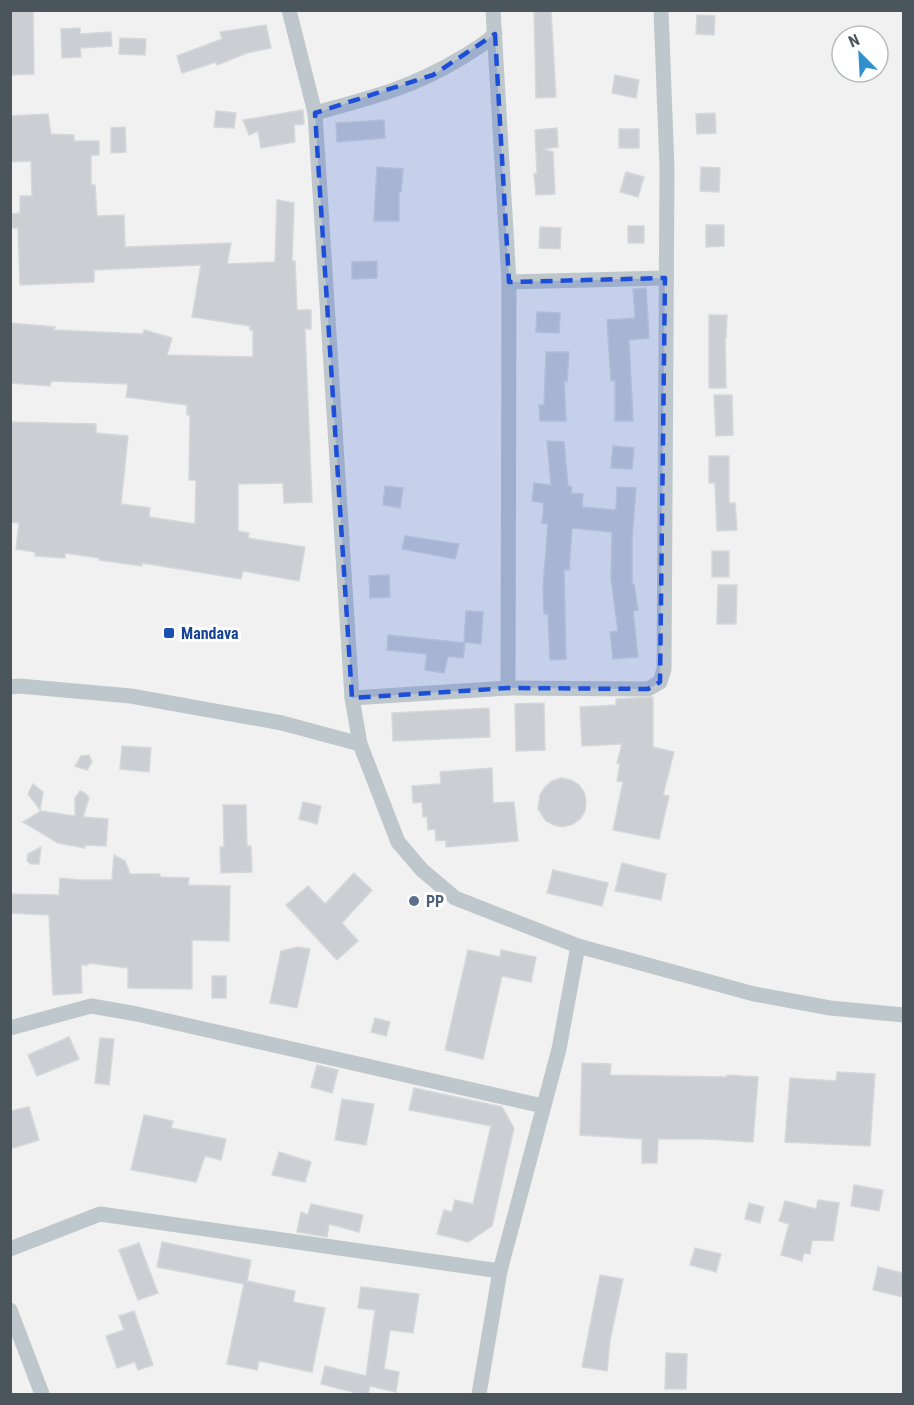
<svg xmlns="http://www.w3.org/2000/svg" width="914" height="1405" font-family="'Roboto Condensed',sans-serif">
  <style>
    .building { fill: #cbced2; stroke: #d5d8db; stroke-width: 1.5 }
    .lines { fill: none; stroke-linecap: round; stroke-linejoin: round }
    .street { stroke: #bec7cb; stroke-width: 15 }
    .marked { fill: #1d4ed8; fill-opacity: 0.2; stroke: #1d4ed8; stroke-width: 4.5; stroke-dasharray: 12 8; stroke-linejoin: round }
    .transit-dot { fill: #1a4fb4; stroke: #fff; stroke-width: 2 }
    .service-dot { fill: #5c6f8a; stroke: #fff; stroke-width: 2 }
    .labels { text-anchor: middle; stroke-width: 6; stroke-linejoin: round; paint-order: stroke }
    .transit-label { font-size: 16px; font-weight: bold; fill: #164399; stroke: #fff; text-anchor: start }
    .service-label { font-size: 16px; font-weight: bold; fill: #4e5e75; stroke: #fff; text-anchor: start }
  </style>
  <rect width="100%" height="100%" fill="#f2f1f1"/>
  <g class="building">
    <path d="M10,10H33L34,74L10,75Z"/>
    <path d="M534,10H551L556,97L536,98Z"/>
    <path d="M697,15L715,16L714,35L696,34Z"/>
    <path d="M266,25L271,48L247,53L217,65L216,62L182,73L177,56L222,39L220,32Z"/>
    <path d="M80,28V34L111,32L112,46L80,48L81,57L62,58L61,29Z"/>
    <path d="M120,38L146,39L145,55L119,54Z"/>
    <path d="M615,75L639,80L636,98L612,93Z"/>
    <path d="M303,110L304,124L294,125L295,142L261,148L258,131L249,135L243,120Z"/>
    <path d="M216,111L236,113L234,128L214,127Z"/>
    <path d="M715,113L716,133L697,134L696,114Z"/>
    <path d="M48,114L51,134L74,135V141H99V155H91V185H95L97,216L124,215L125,247L231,243L227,264L275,262L277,200L294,203L292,261H295L297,310H311V329H305L312,502L284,503L283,483L238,484V531L249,533L248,538L305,547L299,581L243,571L241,579L142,563V566L99,560V558L65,553V558L35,556V552L16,549L19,523L10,522V422L96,424V433L128,436L121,504L150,508L149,517L195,524L196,480H189L190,415H187V405L126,397L128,384L51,381L50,386L10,383V323L55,327L54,330L143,334L144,330L172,338L167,355L253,357V330H250V326L192,317L201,265L94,270V282L20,285L18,228H13L11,214L20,213V196H32L31,161L10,162V116Z"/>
    <path d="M384,120L385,138L337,142L336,123Z"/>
    <path d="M125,127L126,152L111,153V128Z"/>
    <path d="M557,128L558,147L543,149L553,152L555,194L536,195L534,174L537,173L535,130Z"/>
    <rect x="619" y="129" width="20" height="19"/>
    <path d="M377,167L403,169L401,192H399V221H374Z"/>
    <path d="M701,167L720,168L719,192L700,191Z"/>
    <path d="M626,172L644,177L638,197L620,192Z"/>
    <path d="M706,225H724V246L706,247Z"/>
    <rect x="628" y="226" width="16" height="17"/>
    <path d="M540,227L561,228L560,249L539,248Z"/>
    <path d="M377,261V278L352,279V262Z"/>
    <path d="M646,288L649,338L629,340L633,421H615V380L611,381L607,320L635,318L633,289Z"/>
    <path d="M537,312L560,313L559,333L536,332Z"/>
    <path d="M709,315H727L726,338H725L726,388H709Z"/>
    <path d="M546,352H569L567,382L564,381L566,421H540L539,405H544Z"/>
    <path d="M714,395H732L733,435L716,436Z"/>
    <path d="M547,441L564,442L568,486L572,487L571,493L583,494L582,507L616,510L617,487L636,488L632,538V584H634L638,610L633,611L638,657L613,659L610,632L618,631L611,578L612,532L572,528L569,570H564L566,659L550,660L548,614H544L543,588L548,524L542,523L544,503L532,501L534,483L551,485Z"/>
    <path d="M613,446L634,448L632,469L611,468Z"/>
    <path d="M709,456H729V503H735L737,530L717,531L715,483H709Z"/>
    <path d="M385,486L403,488L400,508L383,505Z"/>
    <path d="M405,536L459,544L455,559L402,549Z"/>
    <rect x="712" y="551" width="17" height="26"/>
    <path d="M389,575L390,597L370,598L369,576Z"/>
    <path d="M718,585H737L736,624H717Z"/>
    <path d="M466,611L483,612L481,644L464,642Z"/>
    <path d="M388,635L465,643L463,658L448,656L444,673L425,670L427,654L387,650Z"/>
    <path d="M653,697V747L674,752L663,795L669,796L659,839L613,830L623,782L617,781L620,764L617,763L622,744L582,746L580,707L616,705V699Z"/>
    <path d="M544,703L545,750L516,751L515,704Z"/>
    <path d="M489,708L490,737L393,741L392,713Z"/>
    <path d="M122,746L151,748L149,772L120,769Z"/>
    <path d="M89,755L92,762L87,770L75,766L81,756Z"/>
    <path d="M492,768L493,803L514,802L518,841L446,847V840L436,841L435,829L428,830L427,817H423L422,802L413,803L412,786L441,784L440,772Z"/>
    <path d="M561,778L571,780L579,785L584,792L586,801L585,811L580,819L573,824L563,827L554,825L546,821L538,809L540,795L545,787L552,781Z"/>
    <path d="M33,784L43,792L40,810L28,794Z"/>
    <path d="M80,791L85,793L89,798L83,817L108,819L106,846L85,845V848L58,843L23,822L41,811L75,816V798Z"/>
    <path d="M303,802L321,806L317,824L299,819Z"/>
    <path d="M223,805H246L247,846H251L252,872L221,873L220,847H224Z"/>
    <path d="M41,847L39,864H31L27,861L28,854Z"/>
    <path d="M114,855L125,861L130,874H160V877L189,878L188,885L230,886L229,941L192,940V989L128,988V968L88,963V965H81L82,993L53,995L49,915L10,913V894L59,895L60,878L79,880H112Z"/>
    <path d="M622,863L666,874L661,900L615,891Z"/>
    <path d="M553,870L608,883L602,906L547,893Z"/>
    <path d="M354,873L372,890L342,923L358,941L337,960L286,905L308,886L325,904Z"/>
    <path d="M298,947L310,949L297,1008L270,1003L281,951Z"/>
    <path d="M468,950L500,957L501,950L536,957L531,982L502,976L483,1059L445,1050Z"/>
    <rect x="212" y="976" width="14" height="22"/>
    <path d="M375,1018L390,1022L386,1036L371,1032Z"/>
    <path d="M69,1037L79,1059L37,1076L28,1055Z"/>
    <path d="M100,1038L114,1039L109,1085L95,1083Z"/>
    <path d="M582,1063L611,1064L610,1075L727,1077V1075L758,1077L753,1142L705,1139H658L657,1163H642V1139L580,1135Z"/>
    <path d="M317,1065L338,1070L332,1093L311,1087Z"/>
    <path d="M837,1072L875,1074L870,1146L785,1142L790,1078L836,1081Z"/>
    <path d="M414,1088L502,1107L514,1128L492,1226L468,1242L437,1234L444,1210L452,1212L455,1200L473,1204L491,1126L409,1110Z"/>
    <path d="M342,1099L374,1104L366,1145L335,1140Z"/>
    <path d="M29,1107L39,1140L10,1149V1111Z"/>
    <path d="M144,1115L173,1121L171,1128L226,1139L221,1160L205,1156L196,1182L131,1170Z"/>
    <path d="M279,1152L311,1162L305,1182L272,1175Z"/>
    <path d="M854,1185L883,1190L879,1211L851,1206Z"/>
    <path d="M818,1200L839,1203L833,1241L812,1240L810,1254L804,1253L802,1261L781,1255L789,1224L779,1221L785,1201L816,1209Z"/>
    <path d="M749,1203L764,1207L760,1223L745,1219Z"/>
    <path d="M311,1204L363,1215L359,1232L329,1224L327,1237L297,1232L301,1212L308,1215Z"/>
    <path d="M162,1242L251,1260L247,1281L295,1291L293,1302L325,1308L312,1372L259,1361L257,1370L227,1364L244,1284L157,1267Z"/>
    <path d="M139,1243L158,1293L138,1300L119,1250Z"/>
    <path d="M695,1248L721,1254L716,1272L690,1265Z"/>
    <path d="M878,1267L903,1273V1297L873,1290Z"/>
    <path d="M600,1275L623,1279L610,1340L607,1371L582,1367Z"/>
    <path d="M361,1287L419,1294L413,1333L390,1330L384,1369L399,1372L396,1392L370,1386L368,1395H364L321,1384L325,1366L366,1376L375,1310L358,1308Z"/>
    <path d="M134,1311L153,1365L138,1370L135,1362L117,1368L106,1336L124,1330L119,1316Z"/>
    <path d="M666,1353L687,1354L686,1389H665Z"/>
  </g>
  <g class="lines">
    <g class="street">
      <path d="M289,10L315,113L352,698L360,744L398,842L422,870L455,898L578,946L754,994L830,1008L904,1015"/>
      <path d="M493,10L509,282L508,688"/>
      <path d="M315,113C370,98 412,88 461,58C473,51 485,44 495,34"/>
      <path d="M509,282L665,278"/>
      <path d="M10,687L19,686L131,696L282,723L360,744"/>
      <path d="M352,698L508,688L648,689L660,682L664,669L667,168L661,10"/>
      <path d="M10,1028L91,1006L137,1014L543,1106"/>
      <path d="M10,1249L100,1214L500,1271"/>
      <path d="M10,1310L42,1394"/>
      <path d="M479,1394L500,1271L559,1049L578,946"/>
    </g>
  </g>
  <path class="marked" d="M495,34L509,282L665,278L660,682L648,689L508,688L352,698L315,113L433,75Z"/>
  <rect class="transit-dot" x="163" y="627" width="12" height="12" rx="3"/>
  <circle class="service-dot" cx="414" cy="901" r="6"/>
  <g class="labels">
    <g class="transit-label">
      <text x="181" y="639">Mandava</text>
    </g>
    <g class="service-label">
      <text x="426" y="907">PP</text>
    </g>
  </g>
  <rect width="914" height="1405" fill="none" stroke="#4a565b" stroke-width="24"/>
  <g transform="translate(860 54) rotate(336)"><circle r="28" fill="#ffffff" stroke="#b7bbbd" stroke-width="1.5"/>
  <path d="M0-4.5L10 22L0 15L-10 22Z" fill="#2f90cd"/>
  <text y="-9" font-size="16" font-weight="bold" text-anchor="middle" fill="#4a565b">N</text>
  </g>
</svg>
